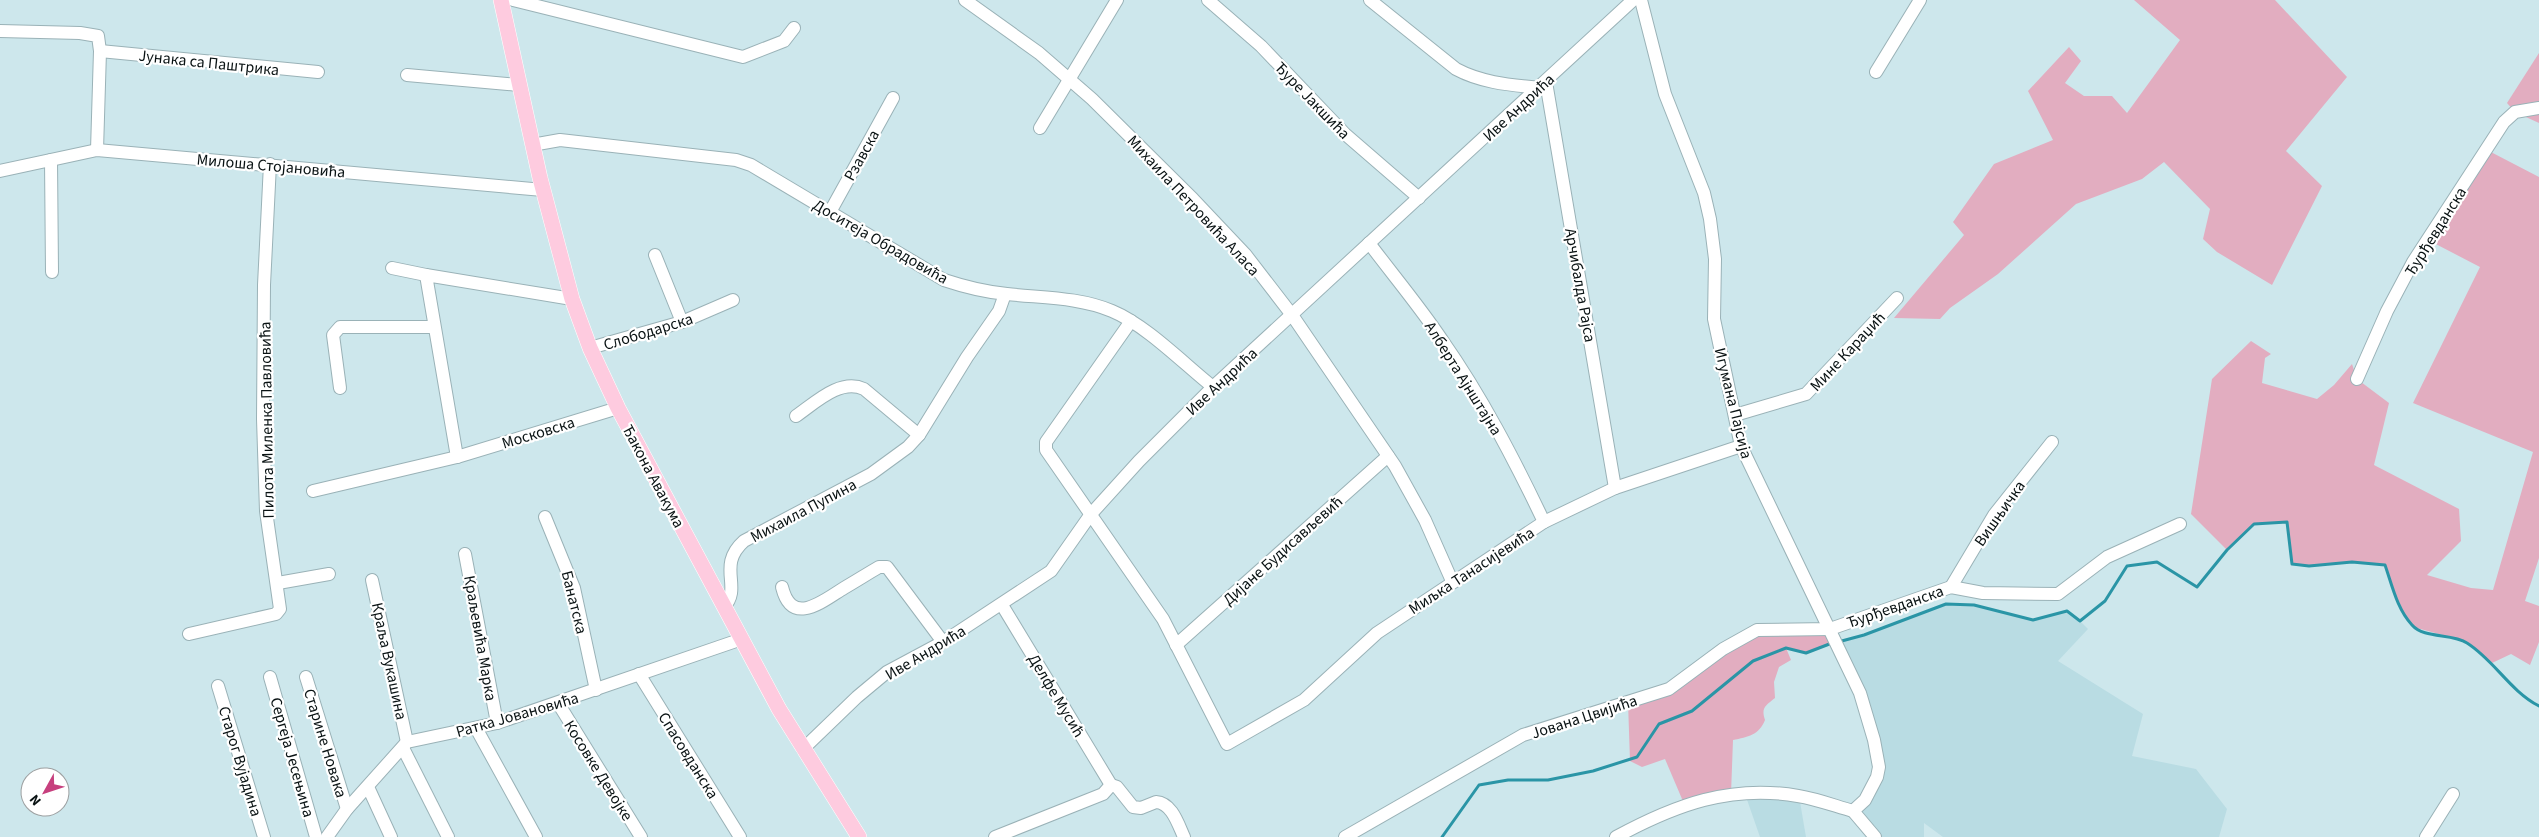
<svg xmlns="http://www.w3.org/2000/svg" width="2539" height="837" font-family="'Source Sans 3',sans-serif">
  <style>
    .built { fill: #b9dce3 }
    .green { fill: #e2adc0 }
    .lines { fill: none; stroke-linecap: round; stroke-linejoin: round }
    .stream { stroke: #2a95a6; stroke-width: 3 }
    .minor-casing { stroke: #9ab2b7; stroke-width: 14 }
    .major-casing { stroke: #fff; stroke-width: 16 }
    .minor { stroke: #fff; stroke-width: 12 }
    .major { stroke: #fecbdf; stroke-width: 15 }
    .labels { text-anchor: middle; stroke-width: 4.5; stroke-linejoin: round; paint-order: stroke }
    .street-label { font-size: 16px; fill: #091213; stroke: #fff }
  </style>
  <rect width="100%" height="100%" fill="#cde7ec"/>
  <g class="built">
    <path d="M1946,604L1974,605L2033,620L2067,611L2080,621L2088,629L2058,661L2143,714L2132,756L2196,769L2227,809L2219,837H1943L1924,823V837H1875L1853,811L1875,785L1874,740L1835,642L1864,635Z"/>
    <path d="M1745,794L1799,796L1806,837H1760Z"/>
  </g>
  <g class="green">
    <path d="M2134,0H2275L2347,77L2286,151L2322,186L2272,285L2217,252L2203,239L2210,209L2164,162L2142,179L2076,204L1998,274L1950,308L1940,319L1894,318L1964,235L1953,222L1994,164L2053,140L2028,91L2069,47L2081,61L2065,83L2084,96H2112L2127,113L2180,40Z"/>
    <path d="M2539,53V123L2515,112L2507,103Z"/>
    <path d="M2487,150L2539,177V558L2525,601L2539,606V642L2530,665L2511,654L2492,663L2465,641L2413,627L2403,613L2395,595L2385,565L2352,562L2309,566L2292,564L2287,523L2254,524L2227,550L2191,514L2212,379L2251,341L2271,354L2265,358L2262,383L2317,399L2334,385L2352,364L2357,379L2389,403L2374,465L2459,509L2461,541L2427,575L2471,588L2493,590L2533,452L2413,403L2480,267L2428,240Z"/>
    <path d="M1830,629L1835,642L1806,653L1786,648L1791,660L1779,667L1774,682L1775,698C1765,706 1761,708 1765,720C1759,735 1748,737 1733,740L1731,794L1685,806L1665,759L1642,767L1630,761L1628,702L1669,689L1757,630Z"/>
  </g>
  <g class="lines">
    <g class="stream">
      <path d="M1838,642L1864,635L1946,604L1974,605L2033,620L2067,611L2080,621L2105,601L2127,566L2157,562L2197,587L2227,550L2254,524L2287,522L2292,564L2309,566L2352,562L2385,565C2392,585 2397,609 2412,625C2424,639 2452,633 2467,643C2494,660 2510,691 2539,706"/>
      <path d="M1442,837L1479,785L1508,780H1548L1593,771L1637,757L1659,724L1692,711L1753,661L1786,648L1806,653L1832,643"/>
    </g>
    <g class="minor-casing">
      <g id="minor">
        <path d="M513,0L743,57L784,41L794,28"/>
        <path d="M965,0L1039,53L1092,99L1193,199L1245,254L1292,315L1395,466L1425,520L1452,581"/>
        <path d="M1208,0L1261,46L1345,134L1419,198"/>
        <path d="M1370,0L1456,69C1482,83 1511,85 1540,88"/>
        <path d="M1641,0L1665,94L1704,193L1710,219L1715,259L1714,319L1741,446L1860,693L1874,740L1879,767L1877,777L1865,800L1853,811"/>
        <path d="M0,31L80,33L98,36L100,51L97,150"/>
        <path d="M100,51L318,72"/>
        <path d="M1876,72L1920,0"/>
        <path d="M407,75L519,85"/>
        <path d="M1546,82L1615,488"/>
        <path d="M1040,128L1117,0"/>
        <path d="M532,145L560,140L736,160L751,165L944,280C965,287 985,292 1007,294C1042,298 1079,297 1112,311C1146,325 1184,364 1213,387"/>
        <path d="M51,160L52,272"/>
        <path d="M0,171L97,150L543,190"/>
        <path d="M830,212L893,98"/>
        <path d="M1369,243C1393,275 1420,307 1442,340C1482,397 1514,459 1544,522"/>
        <path d="M655,255L682,322"/>
        <path d="M392,268L426,275"/>
        <path d="M1131,321L1046,442V450L1163,619L1227,744L1304,700L1377,633L1544,522L1615,488L1741,446"/>
        <path d="M590,348L682,322L733,300"/>
        <path d="M2357,379L2387,311L2413,262L2504,122L2515,112L2539,108"/>
        <path d="M340,388L333,335L340,327H434"/>
        <path d="M1735,415L1806,394L1897,298"/>
        <path d="M796,416C815,403 840,378 864,389L919,435"/>
        <path d="M457,457L426,275L572,299"/>
        <path d="M313,491L457,457L618,408"/>
        <path d="M545,517L574,588L596,690"/>
        <path d="M465,554L497,723"/>
        <path d="M372,580L407,742"/>
        <path d="M278,583L329,574"/>
        <path d="M782,587C792,628 824,600 844,588C856,581 867,574 879,567H887L943,642"/>
        <path d="M1951,587L1994,515L2052,442"/>
        <path d="M1002,605L1111,785"/>
        <path d="M724,607C743,587 716,566 744,541L871,474L908,447L919,435L967,357L999,311L1005,294"/>
        <path d="M189,634L276,614L280,609L266,511L263,419L264,285L270,164"/>
        <path d="M1176,645L1388,456"/>
        <path d="M639,674L740,837"/>
        <path d="M270,677L316,837"/>
        <path d="M306,677L347,809"/>
        <path d="M218,686L264,837"/>
        <path d="M558,703L641,837"/>
        <path d="M476,728L536,837"/>
        <path d="M403,748L448,837"/>
        <path d="M803,749L857,697L887,672L943,642L1051,571L1091,514L1139,461L1213,387L1633,0"/>
        <path d="M1111,785L1117,787L1133,807L1141,808L1156,802C1172,803 1178,824 1184,837"/>
        <path d="M368,787L391,837"/>
        <path d="M1853,811L1875,837"/>
        <path d="M327,837L347,809L407,742L497,723L742,639"/>
        <path d="M995,837L1103,794L1111,785"/>
        <path d="M1345,837L1523,735L1669,689L1723,649L1757,630L1830,629L1951,587L1983,593L2058,594L2107,557L2180,524"/>
        <path d="M1616,837C1675,805 1731,784 1798,796C1817,799 1835,806 1853,811"/>
        <path d="M2426,837L2453,794"/>
      </g>
    </g>
    <g class="major-casing">
      <path id="major" d="M501,0L540,178L572,299L590,348L618,408L779,709L859,837"/>
    </g>
    <use href="#minor" class="minor"/>
    <use href="#major" class="major"/>
  </g>
  <g class="labels">
    <g class="street-label">
      <text transform="translate(209 62) rotate(6)" y="6">Јунака са Паштрика</text>
      <text transform="translate(1313 100) rotate(46)" y="6">Ђуре Јакшића</text>
      <text transform="translate(1518 107) rotate(-43)" y="6">Иве Андрића</text>
      <text transform="translate(861 155) rotate(-61)" y="6">Рзавска</text>
      <text transform="translate(271 165) rotate(5)" y="6">Милоша Стојановића</text>
      <text transform="translate(1194 205) rotate(47)" y="6">Михаила Петровића Аласа</text>
      <text transform="translate(2435 231) rotate(-58)" y="6">Ђурђевданска</text>
      <text transform="translate(881 241) rotate(30)" y="6">Доситеја Обрадовића</text>
      <text transform="translate(1581 285) rotate(80)" y="6">Арчибалда Рајса</text>
      <text transform="translate(648 331) rotate(-17)" y="6">Слободарска</text>
      <text transform="translate(1847 351) rotate(-47)" y="6">Мине Караџић</text>
      <text transform="translate(1464 378) rotate(58)" y="6">Алберта Ајнштајна</text>
      <text transform="translate(1221 381) rotate(-43)" y="6">Иве Андрића</text>
      <text transform="translate(1734 403) rotate(76)" y="6">Игумана Пајсија</text>
      <text transform="translate(266 420) rotate(-91)" y="6">Пилота Миленка Павловића</text>
      <text transform="translate(538 432) rotate(-17)" y="6">Московска</text>
      <text transform="translate(654 476) rotate(62)" y="6">Ђакона Авакума</text>
      <text transform="translate(803 510) rotate(-28)" y="6">Михаила Пупина</text>
      <text transform="translate(1999 513) rotate(-55)" y="6">Вишњичка</text>
      <text transform="translate(1282 550) rotate(-42)" y="6">Дијане Будисављевић</text>
      <text transform="translate(1471 570) rotate(-33)" y="6">Миљка Танасијевића</text>
      <text transform="translate(575 602) rotate(76)" y="6">Банатска</text>
      <text transform="translate(1895 606) rotate(-19)" y="6">Ђурђевданска</text>
      <text transform="translate(481 638) rotate(80)" y="6">Краљевића Марка</text>
      <text transform="translate(925 652) rotate(-31)" y="6">Иве Андрића</text>
      <text transform="translate(390 661) rotate(78)" y="6">Краља Вукашина</text>
      <text transform="translate(1057 695) rotate(59)" y="6">Делфе Мусић</text>
      <text transform="translate(517 714) rotate(-16)" y="6">Ратка Јовановића</text>
      <text transform="translate(1584 716) rotate(-18)" y="6">Јована Цвијића</text>
      <text transform="translate(326 743) rotate(73)" y="6">Старине Новака</text>
      <text transform="translate(689 755) rotate(58)" y="6">Спасовданска</text>
      <text transform="translate(293 757) rotate(74)" y="6">Сергеја Јесењина</text>
      <text transform="translate(241 761) rotate(73)" y="6">Старог Вујадина</text>
      <text transform="translate(599 770) rotate(58)" y="6">Косовке Девојке</text>
    </g>
  </g>
  <g transform="translate(45 792) rotate(230)"><circle r="24" fill="#ffffff" stroke="#9da0a1"/>
  <path d="M0-4L9 19L0 12L-9 19Z" fill="#c7407e"/>
  <text y="-8" font-size="14" font-weight="bold" text-anchor="middle" fill="#091213">N</text>
  </g>
</svg>
